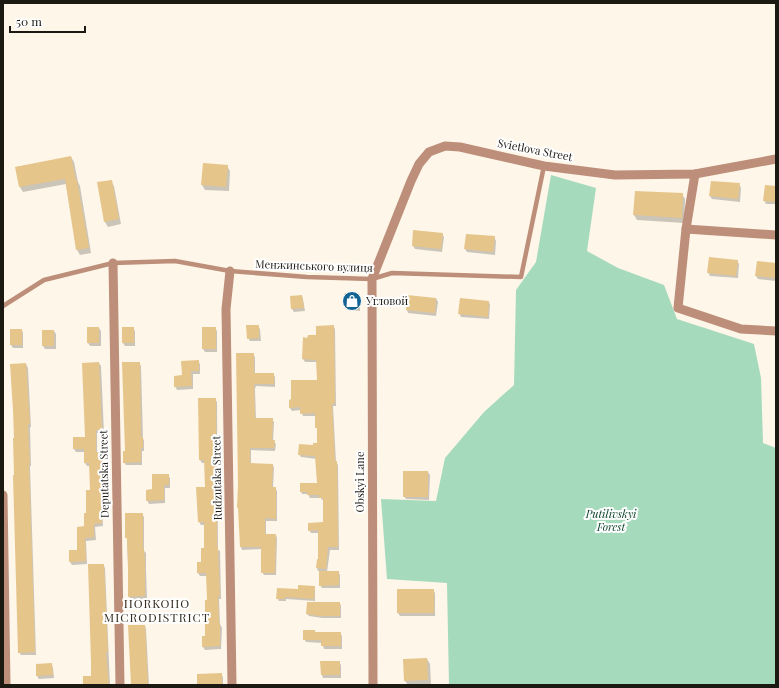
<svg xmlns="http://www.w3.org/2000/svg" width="779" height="688" font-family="'Playfair Display',serif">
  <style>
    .green { fill: #a6dabc }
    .shadow { fill: #0003 }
    .building { fill: #e6c58a }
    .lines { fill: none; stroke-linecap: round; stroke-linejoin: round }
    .service { stroke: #bd8e79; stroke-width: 4.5 }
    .minor { stroke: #bd8e79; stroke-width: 9 }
    .labels { text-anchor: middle; stroke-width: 4; stroke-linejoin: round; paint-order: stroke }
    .street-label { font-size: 11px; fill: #1c1913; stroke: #fff }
    .poi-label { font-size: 11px; fill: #1c1913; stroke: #fff; text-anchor: start }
    .park-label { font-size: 11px; font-style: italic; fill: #053d26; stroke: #fff }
    .neighbourhood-label { font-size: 12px; letter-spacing: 1px; fill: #332c1f; stroke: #fff }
  </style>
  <rect width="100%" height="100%" fill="#fef6e8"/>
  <path class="green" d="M551,175L596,188L587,251L618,268L664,285L677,319L754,344L761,378L763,443L776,448V685H449L447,583L387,579L381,499L436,501L445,458L484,412L514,385L516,290L536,262Z"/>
  <g class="shadow">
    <path d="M71,157L74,162L78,182L80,186L91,253L80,255L77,250L66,184L23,192L20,187L16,167Z"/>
    <path d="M227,166L230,171L229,191L205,190L202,185Z"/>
    <path d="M111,181L114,186L121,224L108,227L105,222Z"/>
    <path d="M739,184L741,188L740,202L712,199L710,196Z"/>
    <path d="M776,187V204H766L764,200Z"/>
    <path d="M636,192L682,194L685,199L684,223L637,220L634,215Z"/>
    <path d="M442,234L444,237L442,252L415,249L413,246Z"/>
    <path d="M494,237L496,241L495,255L467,252L465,249Z"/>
    <path d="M737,261L739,264L738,278L710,276L708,272Z"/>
    <path d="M758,262L776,264V281L758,279L756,276Z"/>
    <path d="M346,294L359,295L360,298V311L347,310L345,307Z"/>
    <path d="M302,296L303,299L305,311L294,312L292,309L291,297Z"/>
    <path d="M436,298L438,302L436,316L408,313L407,310Z"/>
    <path d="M489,302L490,305L489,319L461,317L459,313Z"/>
    <path d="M258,326L260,329L261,341H250L248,338Z"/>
    <path d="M333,326L335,329L336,406H333L336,462L338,465L339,550H330L327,572H338L340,575V588H322L320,585V571H318L317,568V560H319V533H311L309,530L324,523V500H322L321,498H310L308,494H302L301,491L318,484L317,459L301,457L299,454L318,444L316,416H303L301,410L292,411L290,408L318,381L317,362H305L303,359L308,339L317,336Z"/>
    <path d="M88,328H99L101,331V346H90L88,343Z"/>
    <path d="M123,328H133L135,331V346H125L123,343Z"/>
    <path d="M215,328L217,331V352H205L203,349Z"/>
    <path d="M22,330L23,333V348H13L11,345Z"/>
    <path d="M54,331L56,334V349H45L43,346Z"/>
    <path d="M253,354L255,357V374H273L275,377V387L256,386L255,389L256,419H272L274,422L273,441L276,444L275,451L251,450V464L273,465L274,468L273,488H275L277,491V521H266V535H276L277,538L276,575H264L262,572V549L242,550L241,547L240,511Z"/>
    <path d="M198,361L200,364V374H193V389L177,390L175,386L183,376Z"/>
    <path d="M99,363L101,366L104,433H97V453H101L103,456V477L105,480V503H102L103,526L95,527L96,540L86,541L87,564L72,565L70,562L78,551L85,527L91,490L90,466H87L85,463V452H76L74,449V438H86Z"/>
    <path d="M139,363L141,366L143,438L144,441V451H142V465H126L124,462Z"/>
    <path d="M26,364L28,368L31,427H30L31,466H30L36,655H21L19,652L15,439Z"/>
    <path d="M215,399L217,402L218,550L220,551L221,599H219L220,624L222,628L221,649L205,650L203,647L206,637L208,601L207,576H200L198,573V563H202L205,549V525H201L199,522L206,488L205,463H202L200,460Z"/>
    <path d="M428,472L430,475L429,500L406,499L404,496Z"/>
    <path d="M168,475L170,478V488H165V503L149,504L147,500L153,490Z"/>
    <path d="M126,514H142L144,517V551L146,553V568L147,599L131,600L129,596Z"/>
    <path d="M103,565L105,568L110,685H84L92,677Z"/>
    <path d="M314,587L315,590V601L286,599V601H279L278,599L299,590Z"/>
    <path d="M433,590L435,593V616H400L398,613Z"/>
    <path d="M339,603L341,605V618H322L309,616L307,614Z"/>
    <path d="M145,626L146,629L149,685H132Z"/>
    <path d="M315,631L316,633H340L342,636V649H324L322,643L306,642L304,639Z"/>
    <path d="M427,659L430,664L431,685H408L405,681V660Z"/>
    <path d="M321,662H339L341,665V678H323L322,675Z"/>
    <path d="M51,664L53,668L54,678L39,679L37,676Z"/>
    <path d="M221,674L223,677V685H198Z"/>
  </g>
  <g class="building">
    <path d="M71,156L76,180H77L89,248L76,250L65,179L19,187L15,167Z"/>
    <path d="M203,163L228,165L226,187L201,185Z"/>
    <path d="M112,180L119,219L104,222L97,182Z"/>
    <path d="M711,181L740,183L738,199L709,196Z"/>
    <path d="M765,185L776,186V202L763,201Z"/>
    <path d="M635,191L683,193L682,218L633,215Z"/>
    <path d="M413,230L443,233L441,249L412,246Z"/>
    <path d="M466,234L495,236L493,252L464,249Z"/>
    <path d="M709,257L738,260L736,276L707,273Z"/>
    <path d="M757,261L776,263V278L755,276Z"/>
    <path d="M345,293L359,294L358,308L344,307Z"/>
    <path d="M302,295L304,308L291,309L290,296Z"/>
    <path d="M407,295L436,298L435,313L406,310Z"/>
    <path d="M460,298L489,301L488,317L458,314Z"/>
    <path d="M246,325H259V338L247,339Z"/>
    <path d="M334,325L335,403L332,404L335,461H337L338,547H328L326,569L316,568L317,559H318V530L308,531V523L323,522V498H319V495H307V492H300V483H317L315,456L298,455L299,444L313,445V443H317V428H315V413L300,414V407L289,408V400L291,399V380H317L316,360L302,359L303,337L307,338L308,335H316V326Z"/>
    <rect x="87" y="327" width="12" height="16"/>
    <rect x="122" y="327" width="12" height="16"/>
    <rect x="202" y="327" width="14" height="22"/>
    <rect x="10" y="329" width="12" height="16"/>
    <rect x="42" y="330" width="12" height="16"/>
    <path d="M236,353H254V373H274V384H255L254,385L255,418H273L272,440H275L274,448H250V463L273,464L272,487H276V519L265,518V534H276L275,573H261V547H240L238,508H237L238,484Z"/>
    <path d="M199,360V371H191L192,386L174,387V376L182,375L181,361Z"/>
    <path d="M99,362L102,430H96V452H102V476H104L103,500H101L102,523L94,524V537L85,538L86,561L69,562V550H77V527L84,526V513H86V490H90L89,463H84V449H73V437H85L82,363Z"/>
    <path d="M122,362H140L141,437H143V448H141V462L123,463V451H125Z"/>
    <path d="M26,363L30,424H28L30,463H29L35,652L18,653L13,475H14L13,438H14L13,410L10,364Z"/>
    <path d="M198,398H216L217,547H218L220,596L218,597L219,623H220V646L202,647V636H205V600H207L206,573H197V562H201V548H204V522H198L196,487H205L204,460H199Z"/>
    <rect x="403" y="471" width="25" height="26"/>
    <path d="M152,474H169V485H164V500L146,501V490L152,489Z"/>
    <path d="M125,513H143V549H144L145,564V596L128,597V561L127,538H125Z"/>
    <path d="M88,564H104L108,652H106L109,685H83V676H91V662Z"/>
    <path d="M319,571H339V585L319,586Z"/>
    <path d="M298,585L315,586L314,599L285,597V599H276L277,588L298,589Z"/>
    <rect x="397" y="589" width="37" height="24"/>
    <path d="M307,602H340V616H320L306,614Z"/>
    <path d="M128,625H145L148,685H131Z"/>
    <path d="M303,630H315V632H341V646H321V640H303Z"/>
    <path d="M427,658L428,680L404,681L403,659Z"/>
    <path d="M320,661H340V675H321Z"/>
    <path d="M52,663L53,675L36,676V664Z"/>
    <path d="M222,673V685H197V674Z"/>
  </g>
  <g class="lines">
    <path class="service" d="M3,306L44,280L113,263L175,261L230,271L307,277L372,279L392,273L521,277L544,166"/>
    <g class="minor">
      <path d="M695,174L686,229L678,308L741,329L776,331"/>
      <path d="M686,229L776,235"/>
      <path d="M113,263L120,685"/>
      <path d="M230,271L226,309L232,685"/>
      <path d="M3,495L6,685"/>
      <path d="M373,685L372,279L411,181L419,164L429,152L445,146L460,147L544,166L615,175L695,174L776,159"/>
    </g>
  </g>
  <defs>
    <g id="shop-disc" transform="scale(1)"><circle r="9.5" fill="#136294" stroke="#fff"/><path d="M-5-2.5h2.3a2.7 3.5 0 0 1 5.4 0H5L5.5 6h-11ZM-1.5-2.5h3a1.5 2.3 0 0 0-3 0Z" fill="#fff"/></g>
  </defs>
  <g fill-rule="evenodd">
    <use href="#shop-disc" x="352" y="301"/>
  </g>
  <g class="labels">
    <g class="street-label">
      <text transform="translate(535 150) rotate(11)" y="4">Svietlova Street</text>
      <text transform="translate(314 266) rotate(2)" y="4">Менжинського вулиця</text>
      <text transform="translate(104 474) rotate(-91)" y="4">Deputatska Street</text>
      <text transform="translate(217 478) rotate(-91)" y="4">Rudzutaka Street</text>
      <text transform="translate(360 482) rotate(-90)" y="4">Obskyi Lane</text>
    </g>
    <g class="poi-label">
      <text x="366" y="305">Угловой</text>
    </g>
    <g class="park-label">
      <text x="611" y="518">Putilivskyi<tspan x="611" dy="13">Forest</tspan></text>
    </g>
    <g class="neighbourhood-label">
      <text x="157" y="608">HORKOHO<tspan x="157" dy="14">MICRODISTRICT</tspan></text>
    </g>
  </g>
  <rect width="779" height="688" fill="none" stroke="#1c1913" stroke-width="8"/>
  <path d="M10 26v6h75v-6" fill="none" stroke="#1c1913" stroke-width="2"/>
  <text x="16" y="26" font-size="12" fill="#1c1913" stroke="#ffffff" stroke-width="3" paint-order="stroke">50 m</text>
</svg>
